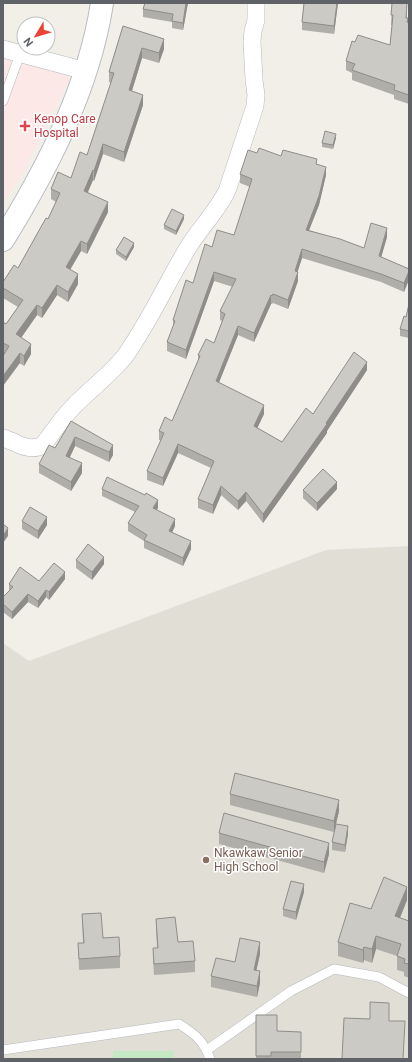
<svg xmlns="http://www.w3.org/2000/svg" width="412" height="1062" font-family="Roboto,sans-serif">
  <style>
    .education { fill: #e1ded6 }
    .medical { fill: #fce8e6 }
    .grass { fill: #c5e8c5 }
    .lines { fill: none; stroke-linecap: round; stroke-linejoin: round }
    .service-casing { stroke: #b5b8bc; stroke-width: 10 }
    .minor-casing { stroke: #b5b8bc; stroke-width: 18 }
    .secondary-casing { stroke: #b6babf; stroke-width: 24 }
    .service { stroke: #fff; stroke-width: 9 }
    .minor { stroke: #fff; stroke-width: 17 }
    .secondary { stroke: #fff; stroke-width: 22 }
    .wall { fill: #afaea9 }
    .shaded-wall { fill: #8f8d8a }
    .building { fill: #cccac5; stroke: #8f8d8a }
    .health-dot { fill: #e0444e; stroke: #fff; stroke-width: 1.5 }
    .education-dot { fill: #8d6e63; stroke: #fff; stroke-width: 1.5 }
    .labels { text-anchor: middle; stroke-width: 3; stroke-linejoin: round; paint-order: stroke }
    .health-label { font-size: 12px; fill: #be3a42; stroke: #fff; text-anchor: start }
    .education-label { font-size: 12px; fill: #785e54; stroke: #fff; text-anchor: start }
  </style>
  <rect width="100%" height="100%" fill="#f1efe8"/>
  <path class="education" d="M409,546V1059H3V643L29,661L326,550Z"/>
  <path class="medical" d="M3,52L71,77L22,174L3,204Z"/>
  <rect class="grass" x="113" y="1051" width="61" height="8"/>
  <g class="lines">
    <g class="service-casing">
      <g id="service">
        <path d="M3,101L20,54"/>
        <path d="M3,1050L179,1024C195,1034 204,1041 210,1059"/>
        <path d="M207,1050L291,991L334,969L379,977L409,993"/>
      </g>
    </g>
    <g class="minor-casing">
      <g id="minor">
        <path d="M3,49L86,71"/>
        <path d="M3,438C17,442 28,453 43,445C53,432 62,418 73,407C90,389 110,375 125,356C150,321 167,282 189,246C201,227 217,211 227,191L255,106L256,95L254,80L252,41L253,31L256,20V3"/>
      </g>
    </g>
    <g class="secondary-casing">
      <path id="secondary" d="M3,240C48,167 89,88 102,3"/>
    </g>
    <use href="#service" class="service"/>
    <use href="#minor" class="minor"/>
    <use href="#secondary" class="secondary"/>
  </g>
  <g class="wall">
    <path d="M145,3H188L183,30L172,28V22L143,17V9Z"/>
    <path d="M304,3H338L334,34L302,30V22Z"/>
    <path d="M392,3H407V18L408,22L409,23V104L394,99V95L352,80V73L346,70V61L355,42L390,45L392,25H391Z"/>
    <path d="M123,26L164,49L159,63L142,58L132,91L143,105L124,162L103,154L94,181L93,180L88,192L108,212L87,254L81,251L70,269L78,284L68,302L57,295L42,318L37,315L21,338L31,354L24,366L3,353V322L6,324L18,307L3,298V282L18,268L48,219L56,202L51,199V189L71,178L87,155L111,83L109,82V72Z"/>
    <path d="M336,138L333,149L322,147V143Z"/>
    <path d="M257,153L281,156L317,164L326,175L319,205L309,230L364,248L387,237L381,257L409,269L404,292L381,282L302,258L297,272L298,281L288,309L273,303L272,304H271L254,342L238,335L219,382L264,414L257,428L282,442L313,414L367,370L327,431V433L263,523L246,501L238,510L221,495L213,514L198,508V499L211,468L178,453L163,486L147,480V471L161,440H159V431L172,421L198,362V355L214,343L222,321L220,320V311L233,287L214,281L186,359L167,351V342L173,328V320L193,283L212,247L234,235L250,187L240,183V174Z"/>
    <path d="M184,219L176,235L164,229V225Z"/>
    <path d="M134,247L126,261L116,254V250Z"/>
    <path d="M409,304V338L400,336V329L406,317Z"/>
    <path d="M71,421L113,455L109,462L75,446L70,457L82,473L71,491L39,473V464L55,448Z"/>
    <path d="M102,489L158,508L156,510L175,526L172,532L191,549L183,566L144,548V541L128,531V523L135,512L102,496Z"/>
    <path d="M337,489L317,511L303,498V490Z"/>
    <path d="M22,521L47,525L38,539L22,529Z"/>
    <path d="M76,560L104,564L92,580L76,568Z"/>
    <path d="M65,579L49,600L46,597L38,608L28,602L12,619L3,612V597L9,591V584Z"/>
    <path d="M230,794L339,811L336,824L348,834L345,852L332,850V842L336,826L334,832L230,805Z"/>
    <path d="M219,833L329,854L324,873L219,844Z"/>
    <path d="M304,892L296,920L283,916V909Z"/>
    <path d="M407,900L400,918L409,921V978L404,976V972L397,970V956L376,949L372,963L364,960L363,963L338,956V942L371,909Z"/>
    <path d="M82,914L120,956V968L79,970L78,943H83Z"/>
    <path d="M156,919L195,961V972L154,975L153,959V948H157L156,930Z"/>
    <path d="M260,954L256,971L260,983L257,997L211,987V976L235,962Z"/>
    <path d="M256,1015L277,1031L301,1032V1059H256Z"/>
  </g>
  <g class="shaded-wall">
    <path d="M186,3H188L183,30V23Z"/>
    <path d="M337,3H338L334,34V26Z"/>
    <path d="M164,39V49L159,63V53Z"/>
    <path d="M142,48V58L129,100V90Z"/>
    <path d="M143,95V105L124,162V152Z"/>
    <path d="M336,134V138L333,149V145Z"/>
    <path d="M103,144V154L94,181V171Z"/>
    <path d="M326,167V175L319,205L306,238V230Z"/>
    <path d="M93,170V180L84,201V191Z"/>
    <path d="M108,202V212L87,254V244Z"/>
    <path d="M184,215V219L176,235V231Z"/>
    <path d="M387,228V237L379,265V256Z"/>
    <path d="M81,241V251L66,277V267Z"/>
    <path d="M134,243V247L126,261V257Z"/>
    <path d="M302,249V258L295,280V271Z"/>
    <path d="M409,271V280L404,292V283Z"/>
    <path d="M214,272V281L186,359V350Z"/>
    <path d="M298,272V281L288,309V300Z"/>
    <path d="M78,274V284L68,302V292Z"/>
    <path d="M57,285V295L42,318V308Z"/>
    <path d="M271,295V304L254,342V333Z"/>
    <path d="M37,305V315L16,345V334Z"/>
    <path d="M238,326V335L216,390V381Z"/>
    <path d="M31,344V354L24,366V356Z"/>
    <path d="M20,353V363L3,386V376Z"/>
    <path d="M367,362V370L327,431V433L263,523V514L326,423Z"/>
    <path d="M264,405V414L254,435V426Z"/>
    <path d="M75,437V446L66,465V456Z"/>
    <path d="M178,444V453L163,486V478Z"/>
    <path d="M113,445V455L109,462V452Z"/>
    <path d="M82,463V473L71,491V482Z"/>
    <path d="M337,482V489L317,511V503Z"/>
    <path d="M221,486V495L213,514V505Z"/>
    <path d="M246,492V501L238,510V501Z"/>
    <path d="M158,500V508L153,516V508Z"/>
    <path d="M47,517V525L38,539V531Z"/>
    <path d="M175,519V526L169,539V531Z"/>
    <path d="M8,528V536L3,543V536Z"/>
    <path d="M191,541V549L183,566V558Z"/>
    <path d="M104,557V564L92,580V572Z"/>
    <path d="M65,572V579L49,600V592Z"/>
    <path d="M46,590V597L38,608V601Z"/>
    <path d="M28,594V602L12,619V612Z"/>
    <path d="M339,800V811L334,832V821Z"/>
    <path d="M348,826V834L345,852V845Z"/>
    <path d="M329,843V854L324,873V862Z"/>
    <path d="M304,884V892L296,920V912Z"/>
    <path d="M407,887V900L395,930V916Z"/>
    <path d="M376,936V949L372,963V949Z"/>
    <path d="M260,942V954L254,981V970Z"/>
    <path d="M364,947V960L363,963V950Z"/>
    <path d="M260,971V983L257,997V986Z"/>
  </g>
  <g class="building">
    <path d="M145,3H186L183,23L172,21L173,14L143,9Z"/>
    <path d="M304,3H337L334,26L302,22Z"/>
    <path d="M392,3H407L406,18H408L407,22L409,23V95L394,90L395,85L352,70L355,64L346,61L352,41L355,42L358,35L390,45L393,15H391Z"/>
    <path d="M123,26L164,39L159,53L142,48L129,90L143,95L124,152L103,144L94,171L93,170L84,191L108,202L87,244L81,241L66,267L78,274L68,292L57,285L42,308L37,305L16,334L31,344L24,356L20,353L3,376V356L9,346L3,343V322L6,324L23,300L3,288V282L14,265L18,268L46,218L48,219L60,193L51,189L58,172L71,178L80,152L87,155L114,73L109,72Z"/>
    <path d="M325,131L336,134L333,145L322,143Z"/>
    <path d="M259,148L281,156L283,150L317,159L316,164L326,167L319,196L306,230L340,239L364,248L371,223L387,228L379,256L409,269V271L404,283L381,274L302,249L295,271L298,272L288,300L273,294L272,296L271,295L254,333L238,326L216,381L264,405L254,426L282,442L306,408L313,414L354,352L367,362L326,423L327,424L263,514L246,492L238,501L221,486L213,505L198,499L214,461L178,444L163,478L147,471L164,433L159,431L165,417L172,421L200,356L198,355L206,339L214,343L225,314L220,311L236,279L214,272L186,350L167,342L175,321L173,320L186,280L193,283L205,244L212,247L217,230L234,235L252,179L240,174L248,150L257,153Z"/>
    <path d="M172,209L184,215L176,231L164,225Z"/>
    <path d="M124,237L134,243L126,257L116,250Z"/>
    <path d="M409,304V331L400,329L404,316L406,317Z"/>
    <path d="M71,421L113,445L109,452L75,437L66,456L82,463L71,482L39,464L49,445L55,448Z"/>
    <path d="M323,469L337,482L317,503L303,490Z"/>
    <path d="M107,477L145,495L146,493L158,500L153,508L175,519L169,531L191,541L183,558L144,540L147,535L128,523L139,506L102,489Z"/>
    <path d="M30,507L47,517L38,531L22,521Z"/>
    <path d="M3,524L8,528L3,536Z"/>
    <path d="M88,544L104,557L92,572L76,560Z"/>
    <path d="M54,563L65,572L49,592L46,590L38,601L28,594L12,612L3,604V597L13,587L9,584L20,567L39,581Z"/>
    <path d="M235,773L339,800L334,821L230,794Z"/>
    <path d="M224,813L329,843L324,862L219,833Z"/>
    <path d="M336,824L348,826L345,845L332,842Z"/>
    <path d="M384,877L407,887L395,916L409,921V964L404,963L405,959L397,956L401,944L376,936L372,949L364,947L363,950L338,942L350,903L371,909Z"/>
    <path d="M291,881L304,884L296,912L283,909Z"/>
    <path d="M101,913L103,938L119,937L120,956L79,959L78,943H84L82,914Z"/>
    <path d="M175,917L178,942L193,941L195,961L154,964L153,948H158L156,919Z"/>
    <path d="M240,938L260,942L254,970L260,971L257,986L211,976L216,958L235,962Z"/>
    <path d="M370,1002L389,1003V1021H405L403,1059H342L344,1018L370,1019Z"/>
    <path d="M256,1015H277V1031L301,1032V1052H271V1056H256Z"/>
  </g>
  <path class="health-dot" d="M23 120h4v4h4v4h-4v4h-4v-4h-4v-4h4z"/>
  <circle class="education-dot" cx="206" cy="860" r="4"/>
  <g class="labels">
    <g class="health-label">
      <text x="34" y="123">Kenop Care<tspan x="34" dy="14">Hospital</tspan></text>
    </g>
    <g class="education-label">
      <text x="214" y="857">Nkawkaw Senior<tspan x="214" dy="14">High School</tspan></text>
    </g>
  </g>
  <rect width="412" height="1062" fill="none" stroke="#5f6368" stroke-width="8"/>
  <g transform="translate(36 36) rotate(232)"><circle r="19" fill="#ffffff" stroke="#bfc1c3"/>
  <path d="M0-3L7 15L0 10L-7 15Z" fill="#ea4335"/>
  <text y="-6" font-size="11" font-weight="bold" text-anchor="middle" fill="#5f6368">N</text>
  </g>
</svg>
